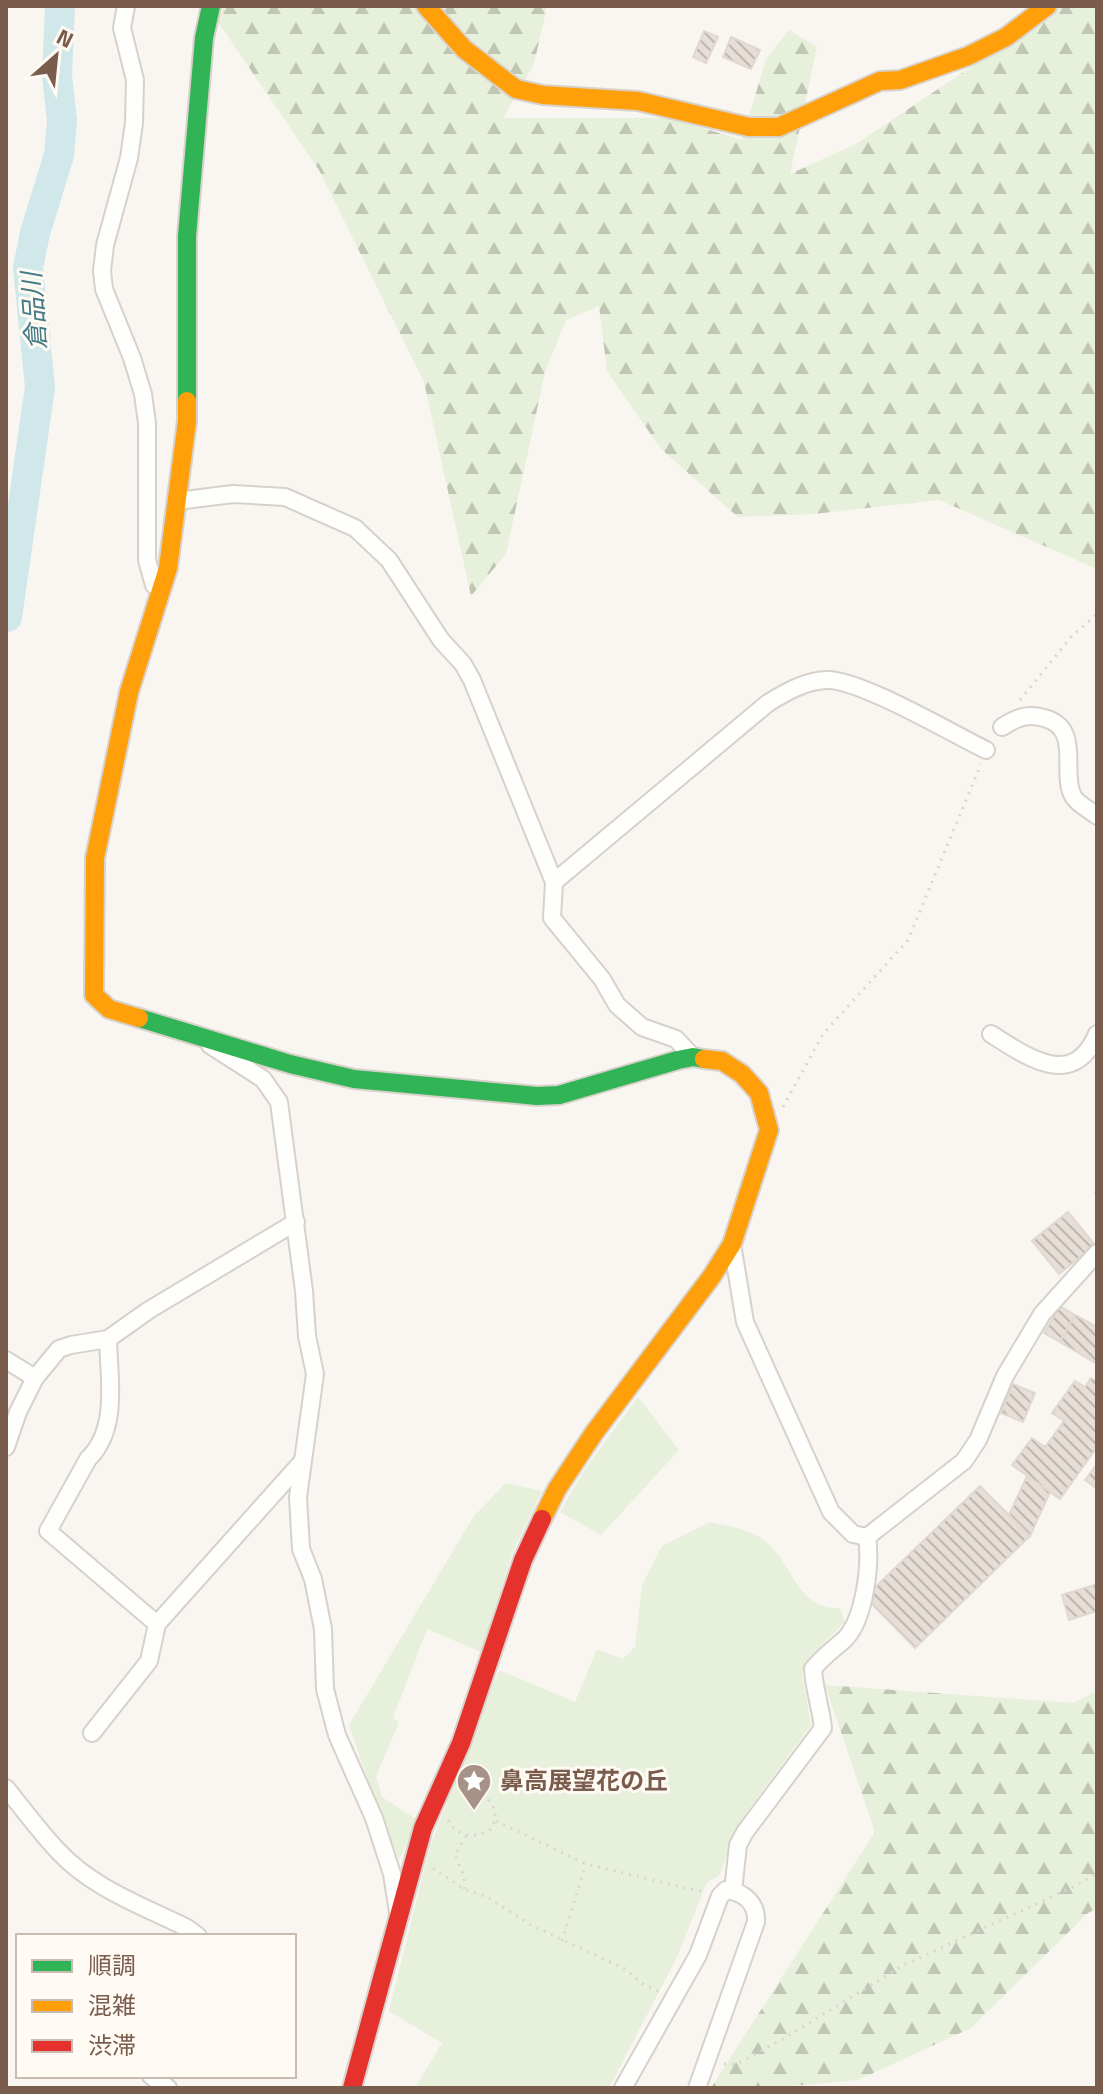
<svg xmlns="http://www.w3.org/2000/svg" width="1103" height="2094" font-family="'Titillium Web','Noto Sans JP',sans-serif">
  <style>
    .grass { fill: #e7f0db }
    .forest { fill: url(#forest-firs) }
    .lines { fill: none; stroke-linecap: round; stroke-linejoin: round }
    .river { stroke: #d0e8ea; stroke-width: 30 }
    .building { fill: url(#building-back-hatch); stroke: #e2d8d2; stroke-width: 2 }
    .street-casing { stroke: #d7d1cb; stroke-width: 20 }
    .fast-casing { stroke: #d9d2cb; stroke-width: 22 }
    .slow-casing { stroke: #d9d2cb; stroke-width: 22 }
    .jam-casing { stroke: #d9d2cb; stroke-width: 22 }
    .path { stroke: #dcd5d0; stroke-width: 3; stroke-dasharray: 2 6; stroke-linecap: butt }
    .street { stroke: #fefefd; stroke-width: 16 }
    .fast { stroke: #30b455; stroke-width: 18 }
    .slow { stroke: #ff9f0a; stroke-width: 18 }
    .jam { stroke: #e5322d; stroke-width: 18 }
    .labels { text-anchor: middle; stroke-width: 6; stroke-linejoin: round; paint-order: stroke }
    .poi-label { font-size: 24px; font-weight: bold; fill: #7a5c4d; stroke: #fffaf3; text-anchor: start }
    .water-label { font-size: 26px; font-style: italic; fill: #437c86; stroke: #fffaf3 }
  </style>
  <defs>
    <pattern id="forest-firs" width="22" height="20" patternUnits="userSpaceOnUse" patternTransform="scale(2)"><rect width="22" height="20" fill="#e7f0db"/><path d="M5 1l3.5 6h-7zM16 11l3.5 6h-7z" fill="#c0c6b4"/></pattern>
    <pattern id="building-back-hatch" width="6" height="6" patternUnits="userSpaceOnUse" patternTransform="scale(2)"><rect width="6" height="6" fill="#e6ded7"/><path d="M-1 5l2 2M0 0l6 6M5-1l2 2" fill="none" stroke="#bfb7b1"/></pattern>
  </defs>
  <rect width="100%" height="100%" fill="#f9f5f0"/>
  <g class="grass">
    <path d="M638,1397L679,1450L601,1535L560,1512L585,1469Z"/>
    <path d="M506,1483L542,1491L513,1551L481,1652L427,1629L393,1718L399,1722L376,1776L382,1797L417,1820L399,1860L372,1792L349,1725L474,1516Z"/>
    <path d="M710,1522C728,1526 748,1529 764,1540C794,1563 796,1610 840,1608L845,1622L810,1656L802,1674L811,1725L739,1823L719,1876L707,1882L677,1957L609,2088H415L442,2043L389,2011L430,1846L499,1670L575,1702L597,1649L623,1659L635,1647L642,1585L662,1546Z"/>
  </g>
  <g class="forest">
    <path d="M207,6H547L534,64L503,118H670L742,140L766,59L789,30L817,47L790,174L856,144L1062,6H1097V569L939,500L814,514L738,517L661,449L607,371L599,306L566,320L545,372L506,554L471,596L424,382L319,170Z"/>
    <path d="M825,1685L1073,1703L1097,1691V1908L1088,1913L971,2028L858,2080L771,2088H711L875,1832Z"/>
  </g>
  <g class="lines">
    <path class="river" d="M7,617L40,387L28,268L35,233L59,155L62,120L57,76L60,6"/>
  </g>
  <g class="building">
    <path d="M704,31L718,37L706,63L693,57Z"/>
    <path d="M731,37L760,50L751,69L723,57Z"/>
    <path d="M1068,1212L1095,1245L1059,1274L1032,1241Z"/>
    <path d="M1060,1306L1075,1315L1060,1342L1044,1333Z"/>
    <path d="M1075,1315L1097,1327V1364L1060,1342Z"/>
    <path d="M1091,1378L1097,1382V1447L1060,1499L1012,1465L1032,1438L1045,1447L1064,1421L1052,1413L1075,1381L1085,1387Z"/>
    <path d="M1013,1384L1035,1393L1023,1422L1001,1413Z"/>
    <path d="M1097,1464V1489L1085,1480Z"/>
    <path d="M1027,1476L1050,1492L1030,1536L1009,1515Z"/>
    <path d="M980,1486L1030,1536L915,1648L865,1597Z"/>
    <path d="M1097,1584V1611L1069,1620L1062,1595Z"/>
  </g>
  <g class="lines">
    <g class="street-casing">
      <g id="street">
        <path d="M126,6L122,28L135,80L134,123L129,158L105,245L102,271L104,289L132,358L143,394L147,423V560L154,585L161,590"/>
        <path d="M177,501L233,494L285,497L355,528L389,560L441,640L463,664L472,680L554,882L552,918L602,979L617,1005L642,1027L676,1039L693,1057"/>
        <path d="M1002,727C1016,718 1027,713 1044,718C1083,728 1060,773 1073,796C1077,804 1090,810 1097,816"/>
        <path d="M554,882L768,703C786,692 805,681 826,680C858,678 953,734 986,750"/>
        <path d="M991,1034C1026,1056 1073,1091 1097,1034"/>
        <path d="M210,1045L263,1079L279,1102L304,1291L307,1336L315,1374L298,1497L301,1549L313,1579L323,1629L325,1689L337,1735L374,1818L392,1874L398,1912"/>
        <path d="M732,1244L745,1322L831,1512L853,1534L867,1537L964,1461L978,1440L1005,1376L1042,1314L1097,1253"/>
        <path d="M108,1339C109,1379 119,1429 88,1459L48,1531L157,1624"/>
        <path d="M6,1360L35,1378"/>
        <path d="M6,1447L18,1412L35,1378L59,1349L71,1345L108,1339L149,1310L296,1222"/>
        <path d="M92,1733L149,1661L157,1624L301,1463"/>
        <path d="M6,1788C23,1809 40,1832 58,1851C92,1888 143,1906 187,1928L198,1936"/>
        <path d="M733,1891L738,1845L745,1832L823,1728C821,1708 814,1689 813,1669C823,1656 834,1649 845,1639C865,1618 871,1564 867,1537"/>
        <path d="M151,2076L168,2088"/>
        <path d="M623,2088L698,1955L720,1896L726,1890C744,1892 757,1903 756,1922L697,2088"/>
      </g>
    </g>
    <g class="fast-casing">
      <g id="fast">
        <path d="M187,401V236L204,38L211,6"/>
        <path d="M139,1018L290,1064L354,1079L537,1096L559,1095L678,1060L693,1057L704,1059"/>
      </g>
    </g>
    <g class="slow-casing">
      <g id="slow">
        <path d="M426,6L464,49L516,89L543,95L638,101L749,127H779L880,81L900,80L968,56L1006,37L1047,6"/>
        <path d="M139,1018L109,1009L94,995L95,858L129,692L168,568L187,421V401"/>
        <path d="M542,1519L557,1489L594,1433L712,1276L732,1244L769,1130L759,1093L742,1074L722,1061L704,1059"/>
      </g>
    </g>
    <g class="jam-casing">
      <path id="jam" d="M352,2088L423,1828L461,1743L523,1560L542,1519"/>
    </g>
    <g class="path">
      <path d="M1020,700L1071,637L1097,614"/>
      <path d="M783,1107L823,1034L908,940L981,764"/>
      <path d="M1097,1185L1094,1190L1097,1195"/>
      <path d="M448,1820C457,1837 472,1838 489,1831C501,1814 494,1802 478,1791L461,1792"/>
      <path d="M496,1821L586,1864L703,1892"/>
      <path d="M433,1868L464,1889L487,1897L531,1925L625,1969L643,1984L661,1992"/>
      <path d="M464,1889V1876L455,1855L466,1836"/>
      <path d="M562,1941L586,1864"/>
      <path d="M724,2064H737L783,2039L902,1966L1077,1885L1097,1873"/>
    </g>
    <use href="#street" class="street"/>
    <use href="#fast" class="fast"/>
    <use href="#slow" class="slow"/>
    <use href="#jam" class="jam"/>
  </g>
  <defs>
    <g id="sight-pin" transform="scale(1.8)"><path d="M0 17L-7.5 6A9.5 9.5 0 1 1 7.5 6Z" fill="#a69286" stroke="#fffaf3"/><path d="M0-6L1.8-2.2L6-1.7L2.9 1.2L3.7 5.4L0 3.3L-3.7 5.4L-2.9 1.2L-6-1.7L-1.8-2.2Z" fill="#fff"/></g>
  </defs>
  <g fill-rule="evenodd">
    <use href="#sight-pin" x="474" y="1781"/>
  </g>
  <g class="labels">
    <g class="poi-label">
      <text x="500" y="1789">鼻高展望花の丘</text>
    </g>
    <g class="water-label">
      <text transform="translate(34 311) rotate(-94)" y="9">倉品川</text>
    </g>
  </g>
  <rect width="1103" height="2094" fill="none" stroke="#7a5c4d" stroke-width="16"/>
  <rect x="16" y="1934" width="280" height="144" fill="#fffaf3" stroke="#cabbb1" stroke-width="2"/>
  <rect x="32" y="1960" width="40" height="12" fill="#30b455" stroke="#cabbb1" stroke-width="2"/>
  <text x="88" y="1974" font-size="24" fill="#7a5c4d">順調</text>
  <rect x="32" y="2000" width="40" height="12" fill="#ff9f0a" stroke="#cabbb1" stroke-width="2"/>
  <text x="88" y="2014" font-size="24" fill="#7a5c4d">混雑</text>
  <rect x="32" y="2040" width="40" height="12" fill="#e5322d" stroke="#cabbb1" stroke-width="2"/>
  <text x="88" y="2054" font-size="24" fill="#7a5c4d">渋滞</text>
  <g transform="translate(56 56) rotate(27)" stroke="#fffaf3" stroke-width="6" paint-order="stroke">
  <path d="M0-6L14 30L0 20L-14 30Z" fill="#7a5c4d"/>
  <text y="-12" font-size="22" font-weight="bold" text-anchor="middle" fill="#7a5c4d">N</text>
  </g>
</svg>
